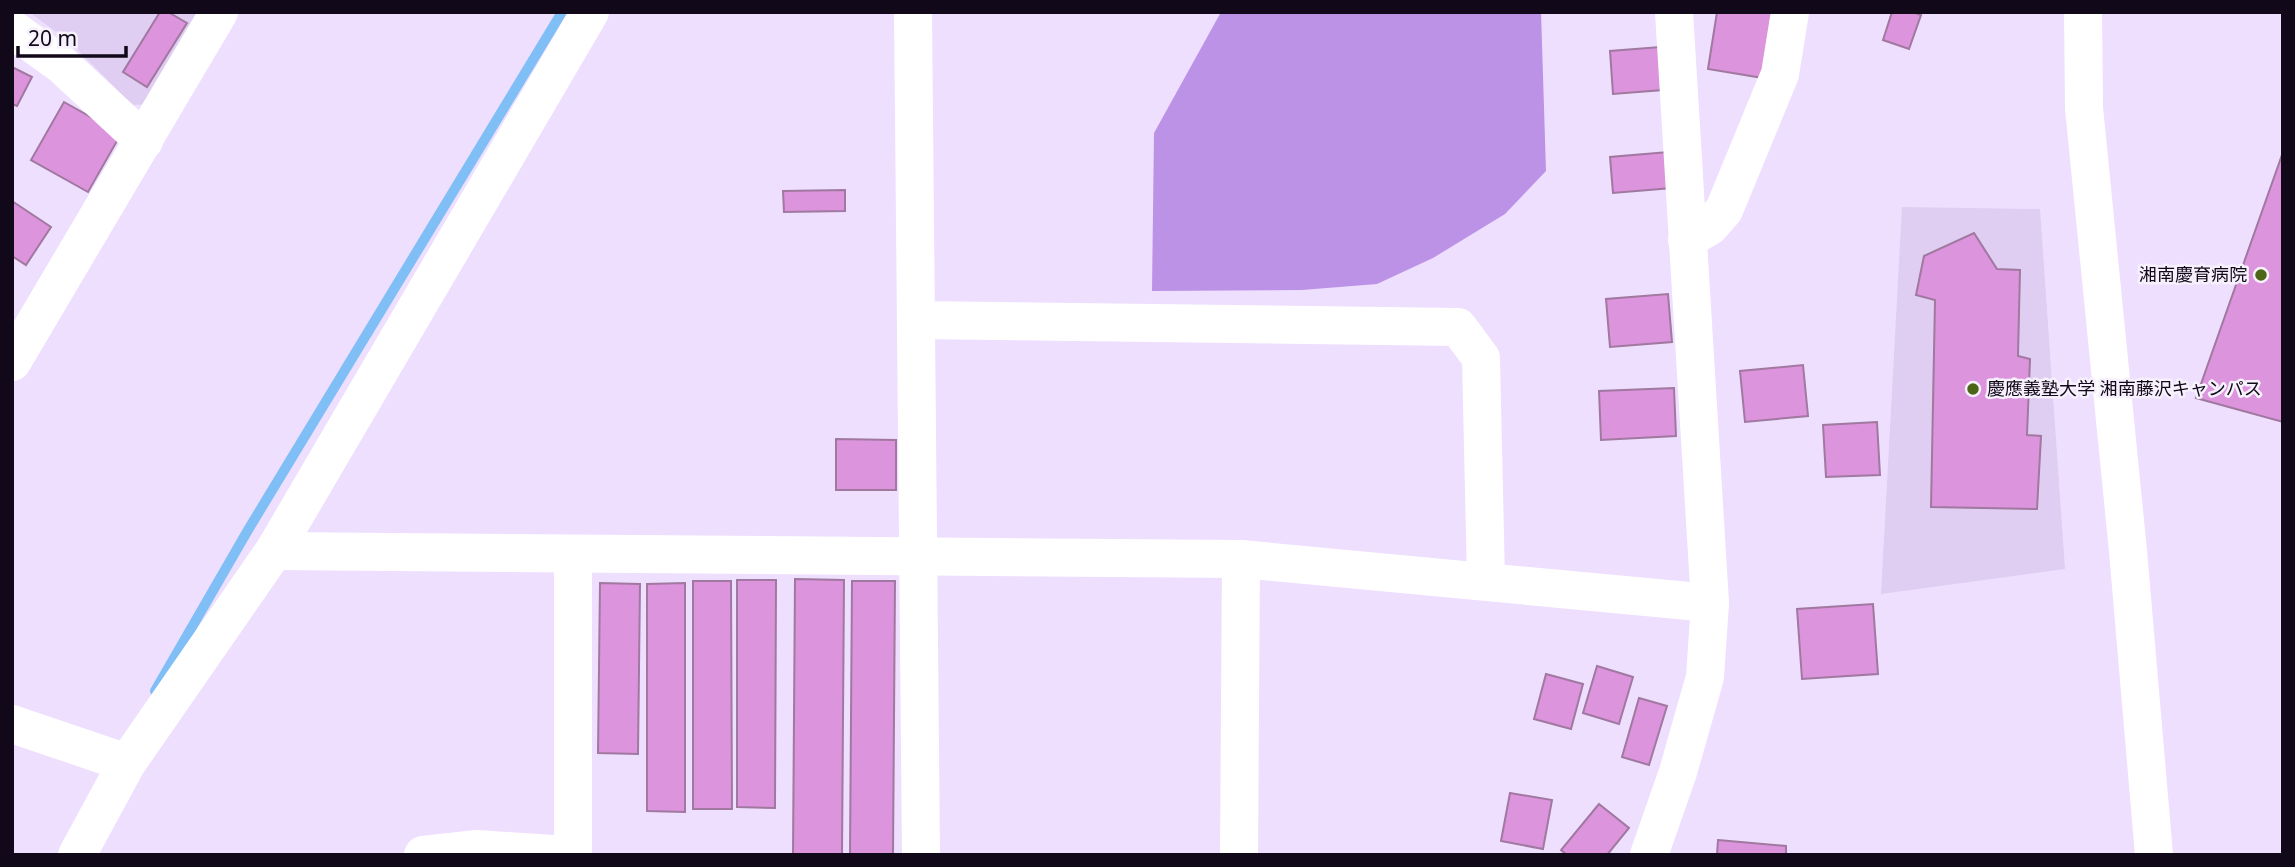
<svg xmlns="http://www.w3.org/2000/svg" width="2295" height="867" font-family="'Noto Sans','Noto Sans JP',sans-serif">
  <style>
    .built { fill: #dfcef2 }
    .forest { fill: #bc92e7 }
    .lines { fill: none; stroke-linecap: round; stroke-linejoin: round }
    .stream { stroke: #80bef6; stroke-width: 10 }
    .building { fill: #dc94dd; stroke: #a078a0; stroke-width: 2 }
    .minor { stroke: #fff; stroke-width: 38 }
    .poi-dot { fill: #4c6617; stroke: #f6f1fc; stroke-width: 2.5 }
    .labels { text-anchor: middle; stroke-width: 5; stroke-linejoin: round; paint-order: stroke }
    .poi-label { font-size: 18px; fill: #110819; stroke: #f6f1fc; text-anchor: end }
  </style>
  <rect width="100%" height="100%" fill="#eedfff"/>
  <g class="built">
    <path d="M29,12H200L151,104L132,105L71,43Z"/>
    <path d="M1902,207L2040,209L2065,569L1881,594Z"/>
  </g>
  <path class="forest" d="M1221,12H1541L1546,171L1505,214L1433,258L1377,284L1302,290L1152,291L1154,133Z"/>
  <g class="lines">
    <path class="stream" d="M155,691L248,530L562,12"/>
  </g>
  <g class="building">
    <path d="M160,12H168L187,23L147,87L123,72Z"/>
    <path d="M1717,12H1780L1769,79L1708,69Z"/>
    <path d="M1892,12H1913L1921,15L1909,49L1883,40Z"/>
    <path d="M1660,47L1663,90L1613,94L1610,51Z"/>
    <path d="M12,67L32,77L17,106L12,104Z"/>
    <path d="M64,102L121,134L88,192L31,160Z"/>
    <path d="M1668,152L1672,188L1613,193L1610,157Z"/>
    <path d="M2283,152V422L2196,398Z"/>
    <path d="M845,190V211L784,212L783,191Z"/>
    <path d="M12,201L51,227L26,265L12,256Z"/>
    <path d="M1974,233L1997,269L2020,270L2018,356L2030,359L2027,435L2041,436L2037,509L1931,507L1935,300L1916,295L1924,256Z"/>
    <path d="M1668,294L1672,342L1610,347L1606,299Z"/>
    <path d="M1803,365L1808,416L1745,422L1740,371Z"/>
    <path d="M1674,388L1676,436L1601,440L1599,391Z"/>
    <path d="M1877,422L1880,475L1826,477L1823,425Z"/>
    <path d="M836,439L896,440V490H836Z"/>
    <path d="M795,579L844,580L842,855H793Z"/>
    <path d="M737,580H776L775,808L737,807Z"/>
    <path d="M693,581H731L732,809H693Z"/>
    <path d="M852,581H895L893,855H850Z"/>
    <path d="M600,583L640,584L638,754L598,753Z"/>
    <path d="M685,583V812L647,811V584Z"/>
    <path d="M1873,604L1878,674L1802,679L1797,609Z"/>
    <path d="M1597,666L1633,677L1619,724L1583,713Z"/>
    <path d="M1546,674L1583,684L1571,729L1534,719Z"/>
    <path d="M1639,698L1667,706L1649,765L1622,757Z"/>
    <path d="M1510,793L1552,800L1543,849L1501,841Z"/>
    <path d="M1599,804L1629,828L1607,855H1567L1561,850Z"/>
    <path d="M1718,840L1786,846V855H1717Z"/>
  </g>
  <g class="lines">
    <g class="minor">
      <path d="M913,12L921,855"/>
      <path d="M2083,12L2084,108L2128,551L2154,855"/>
      <path d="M12,29L62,65L144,141"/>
      <path d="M1687,240L1710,226L1724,210L1780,74L1790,12"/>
      <path d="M916,320L1458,327L1481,358L1486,580"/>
      <path d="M12,362L219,12"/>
      <path d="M274,551L1241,559L1710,603"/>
      <path d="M12,724L127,763"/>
      <path d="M77,855L127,763L274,551L590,12"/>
      <path d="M423,855L477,849L568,855"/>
      <path d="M573,855V554"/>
      <path d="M1239,855L1241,559"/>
      <path d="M1649,855L1678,772L1705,677L1710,603L1674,12"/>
    </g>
  </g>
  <g class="poi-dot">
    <circle cx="2261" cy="275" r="7"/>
    <circle cx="1973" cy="389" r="7"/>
  </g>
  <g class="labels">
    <g class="poi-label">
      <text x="2247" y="281">湘南慶育病院</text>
      <text x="1987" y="395" text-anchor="start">慶應義塾大学 湘南藤沢キャンパス</text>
    </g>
  </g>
  <rect width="2295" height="867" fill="none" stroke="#110819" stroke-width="28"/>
  <path d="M18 46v10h108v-10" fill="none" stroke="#110819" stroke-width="3.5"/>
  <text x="28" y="46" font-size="21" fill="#110819" stroke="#f6f1fc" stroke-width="5" paint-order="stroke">20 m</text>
</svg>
